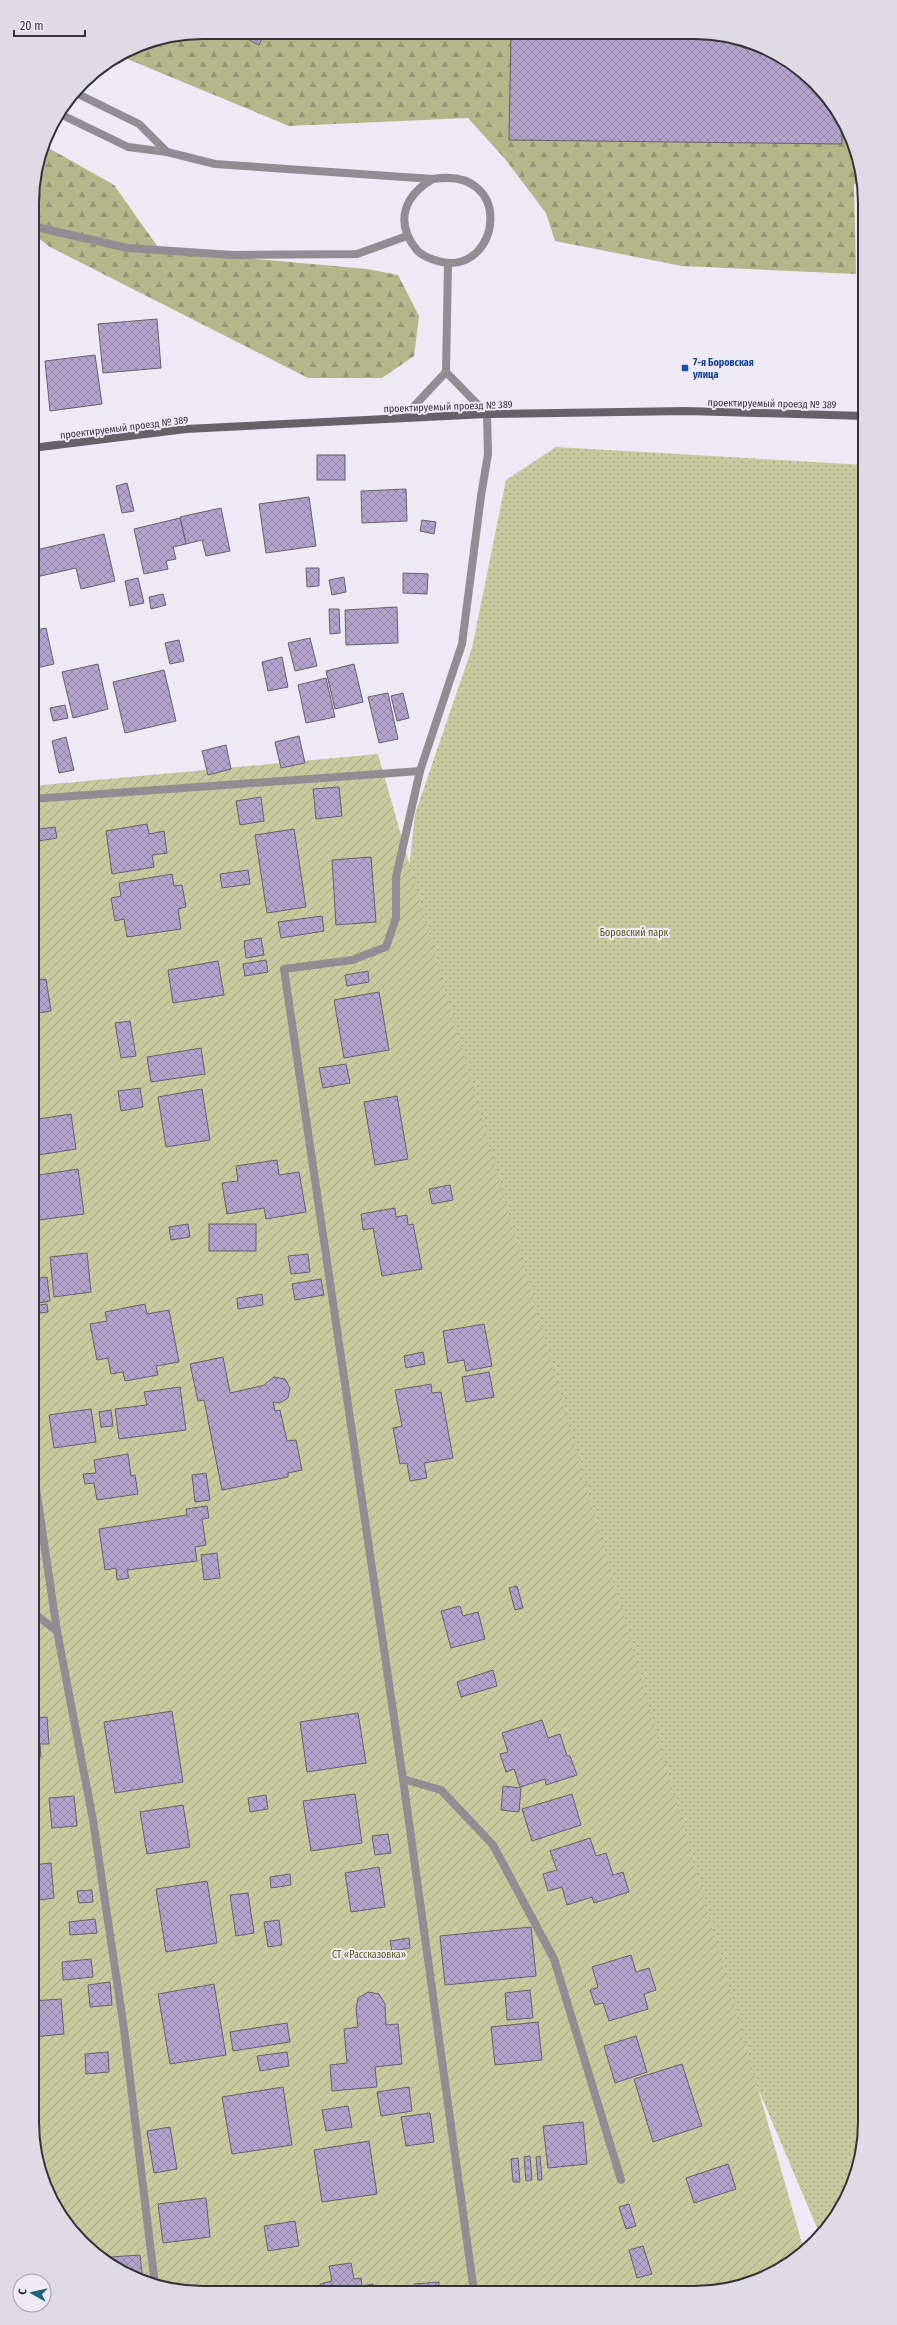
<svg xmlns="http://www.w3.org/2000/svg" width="897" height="2325" font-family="'Fira Sans Condensed',sans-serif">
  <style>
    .forest { fill: url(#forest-firs) }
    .park { fill: url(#park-dots) }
    .garden { fill: url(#garden-furrows) }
    .building { fill: url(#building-cross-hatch); stroke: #65626c }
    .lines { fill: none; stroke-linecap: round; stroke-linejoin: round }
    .street { stroke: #908e92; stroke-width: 8 }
    .secondary { stroke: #656268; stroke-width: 8 }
    .transit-dot { fill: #1a4fb4; stroke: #ede9f5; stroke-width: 1.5 }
    .labels { text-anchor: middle; stroke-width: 4; stroke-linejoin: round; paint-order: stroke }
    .transit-label { font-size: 10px; font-weight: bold; fill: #164399; stroke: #ede9f5; text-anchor: start }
    .street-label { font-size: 10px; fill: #353438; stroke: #ede9f5 }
    .park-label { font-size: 10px; fill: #5a5b14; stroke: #ede9f5 }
    .rim { fill: none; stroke: #353438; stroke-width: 2 }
  </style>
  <defs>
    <pattern id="forest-firs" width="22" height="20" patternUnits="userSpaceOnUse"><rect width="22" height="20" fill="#b4b78a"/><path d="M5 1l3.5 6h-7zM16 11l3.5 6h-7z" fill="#939672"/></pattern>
    <pattern id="park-dots" width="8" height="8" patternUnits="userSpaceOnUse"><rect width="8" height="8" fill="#c7ca9f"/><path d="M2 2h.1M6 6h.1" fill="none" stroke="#a2a583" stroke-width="1.8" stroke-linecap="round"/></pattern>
    <pattern id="garden-furrows" width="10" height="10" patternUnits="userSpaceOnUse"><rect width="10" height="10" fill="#c7ca9f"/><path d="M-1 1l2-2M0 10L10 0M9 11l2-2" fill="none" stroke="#a2a583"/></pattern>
    <pattern id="building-cross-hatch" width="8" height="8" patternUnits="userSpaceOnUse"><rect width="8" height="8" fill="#b2a4cd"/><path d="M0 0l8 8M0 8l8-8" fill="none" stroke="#9286a7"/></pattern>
  </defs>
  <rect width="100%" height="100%" fill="#ede9f5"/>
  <g class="forest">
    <path d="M203,32L727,35C741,40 758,43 771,50C822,80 855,124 862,183L854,184L856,274L682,266L555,241L546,213L505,159L468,118L289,126L120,56L138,45Z"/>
    <path d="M45,146L114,185L160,250L367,269L398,275L419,316L414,356L382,378H308L50,247L32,233V191Z"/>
  </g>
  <path class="park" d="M556,447L865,465V2133C856,2170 849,2208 820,2235L557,1613L399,959L415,814L472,648L506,480Z"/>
  <path class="garden" d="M378,754L804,2250L789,2264L738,2287L694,2293L170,2290L127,2275L90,2250L55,2208L38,2166L32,2122V786Z"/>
  <g class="building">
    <path d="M233,32H265L259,45Z"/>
    <path d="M511,34L727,35L770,50L815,82L842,118V144L509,140Z"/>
    <path d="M859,189H863L865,203V269H860Z"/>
    <path d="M157,319L161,368L103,373L98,324Z"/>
    <path d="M95,355L102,404L50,411L45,361Z"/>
    <rect x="317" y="455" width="28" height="25"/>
    <path d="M127,483L134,511L122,513L116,486Z"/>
    <path d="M406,489L407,521L362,523L361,491Z"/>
    <path d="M309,497L316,546L266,553L259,504Z"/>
    <path d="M221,508L230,551L206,556L202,540L186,544L180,517Z"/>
    <path d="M180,518L186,544L173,547L176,559L166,561L168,569L144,574L134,529Z"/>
    <path d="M422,520L436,522L434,534L420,531Z"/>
    <path d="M104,534L115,581L81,589L76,568L36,577L32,551Z"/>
    <path d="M306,568H319V586L307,587Z"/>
    <path d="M403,573L428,574L427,594L403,593Z"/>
    <path d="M344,577L346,592L332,595L329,580Z"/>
    <path d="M138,578L144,603L130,606L125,581Z"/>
    <path d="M163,594L166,605L151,609L149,597Z"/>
    <path d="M397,607L398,643L346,645L345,610Z"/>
    <path d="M329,609H339L340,633L330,634Z"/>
    <path d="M46,628L54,664L32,669V631Z"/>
    <path d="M310,638L317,666L295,671L288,643Z"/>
    <path d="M179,640L184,661L170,664L165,643Z"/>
    <path d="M282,657L288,687L268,691L262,662Z"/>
    <path d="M98,664L108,709L73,718L62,672Z"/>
    <path d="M354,664L363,702L335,709L326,671Z"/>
    <path d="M164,670L176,721L125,733L113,682Z"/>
    <path d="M326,678L335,717L306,723L298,685Z"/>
    <path d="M388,693L398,739L379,743L368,697Z"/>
    <path d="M403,693L409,718L397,721L391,696Z"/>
    <path d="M65,705L68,718L53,721L50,708Z"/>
    <path d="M299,736L305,763L281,768L275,742Z"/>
    <path d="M66,737L74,770L59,773L52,741Z"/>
    <path d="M226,745L231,769L208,775L202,751Z"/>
    <path d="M32,765L35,776L32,777Z"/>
    <path d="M339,787L342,816L316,819L313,789Z"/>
    <path d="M261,797L264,821L240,825L236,801Z"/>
    <path d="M147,824L149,834L164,831L167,853L152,855L154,867L112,874L106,831Z"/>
    <path d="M55,827L57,838L32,842V830Z"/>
    <path d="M294,829L306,907L267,913L255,835Z"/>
    <path d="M371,857L376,922L336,925L332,860Z"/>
    <path d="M248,870L250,884L222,888L220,874Z"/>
    <path d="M172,874L174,886L182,885L186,907L178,909L181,929L127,937L124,919L115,921L111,898L121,896L119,883Z"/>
    <path d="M322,916L324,931L281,938L278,922Z"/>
    <path d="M261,938L264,955L246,958L244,941Z"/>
    <path d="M266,960L268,972L245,976L243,964Z"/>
    <path d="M218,961L224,995L173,1003L168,970Z"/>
    <path d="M368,971L369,982L347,986L345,975Z"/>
    <path d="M46,979L51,1011L32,1014V981Z"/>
    <path d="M379,992L389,1050L344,1058L334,1000Z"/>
    <path d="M130,1021L136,1056L121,1058L115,1023Z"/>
    <path d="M37,1032L39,1041L32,1043V1033Z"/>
    <path d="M201,1048L205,1074L151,1082L147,1057Z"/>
    <path d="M346,1064L350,1083L323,1088L319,1068Z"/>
    <path d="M140,1088L143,1107L121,1111L118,1091Z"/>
    <path d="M202,1089L210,1140L166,1147L158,1097Z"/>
    <path d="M397,1096L408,1159L375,1165L364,1102Z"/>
    <path d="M71,1114L76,1149L32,1156V1120Z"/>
    <path d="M277,1160L279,1175L299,1172L306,1212L266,1219L264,1208L227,1214L222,1183L238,1181L236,1166Z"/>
    <path d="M78,1169L84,1214L39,1220L32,1176Z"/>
    <path d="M450,1185L453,1200L432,1204L429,1189Z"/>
    <path d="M395,1208L396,1217L407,1215L408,1225L413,1224L422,1269L382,1276L373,1228L363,1230L361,1214Z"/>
    <path d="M188,1224L190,1237L171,1240L169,1227Z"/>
    <rect x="209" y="1224" width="47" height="27"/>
    <path d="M87,1253L91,1292L54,1297L50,1257Z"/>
    <path d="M308,1254L310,1272L291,1274L288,1256Z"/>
    <path d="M47,1277L50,1301L32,1304V1279Z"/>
    <path d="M321,1279L324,1295L295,1300L292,1284Z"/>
    <path d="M262,1294L263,1305L238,1309L237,1298Z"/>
    <path d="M47,1304L48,1312L32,1314V1306Z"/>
    <path d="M145,1304L147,1314L169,1310L179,1362L156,1366L158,1375L125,1381L123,1372L111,1374L108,1358L97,1360L90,1324L107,1321L105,1312Z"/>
    <path d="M484,1324L492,1366L466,1371L464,1360L448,1363L443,1331Z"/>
    <path d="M423,1352L425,1364L406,1368L404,1356Z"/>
    <path d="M223,1357L230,1393L265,1385L266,1383L274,1377L285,1379L290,1388L288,1398L280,1403L273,1402L275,1411L280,1410L287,1441L296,1440L302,1470L288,1473V1477L222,1490L204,1400L198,1401L190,1364Z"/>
    <path d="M489,1372L494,1397L466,1402L462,1377Z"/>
    <path d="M431,1384L432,1393L441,1392L453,1458L424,1463L427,1478L410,1481L407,1463L400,1464L393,1428L402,1426L395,1390Z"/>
    <path d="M180,1387L186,1430L119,1439L115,1409L147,1405L144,1392Z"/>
    <path d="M91,1409L96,1442L54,1448L49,1415Z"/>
    <path d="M111,1410L113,1426L101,1427L99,1412Z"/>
    <path d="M128,1454L131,1476L135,1475L138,1494L97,1500L94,1483L85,1484L83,1474L96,1473L94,1460Z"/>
    <path d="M206,1473L210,1500L195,1502L192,1475Z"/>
    <path d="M207,1506L209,1518L202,1519L206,1545L195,1547L197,1561L127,1570L129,1578L117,1580L116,1568L105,1570L99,1529L187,1515L186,1509Z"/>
    <path d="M217,1553L220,1578L204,1580L201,1555Z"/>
    <path d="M517,1586L523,1608L515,1610L509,1588Z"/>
    <path d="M460,1606L463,1616L478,1612L485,1639L451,1648L441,1611Z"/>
    <path d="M493,1670L497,1686L461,1697L457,1682Z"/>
    <path d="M172,1711L183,1782L115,1793L104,1722Z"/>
    <path d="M32,1713H37V1718L47,1717L49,1744H40L41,1757L32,1758Z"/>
    <path d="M358,1713L366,1763L307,1772L300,1722Z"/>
    <path d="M542,1720L548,1738L560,1734L567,1756H570L577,1775L546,1785L545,1779L520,1787L514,1769L506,1772L500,1754L508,1752L502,1733Z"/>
    <path d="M503,1786L521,1788L519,1812L501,1810Z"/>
    <path d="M355,1794L362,1843L311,1851L303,1801Z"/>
    <path d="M572,1794L581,1825L532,1841L522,1809Z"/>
    <path d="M266,1795L268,1809L250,1812L248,1798Z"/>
    <path d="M74,1796L77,1826L52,1828L49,1798Z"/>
    <path d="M183,1805L190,1847L147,1854L140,1812Z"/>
    <path d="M388,1834L391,1853L375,1855L372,1836Z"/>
    <path d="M590,1838L596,1856L606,1853L613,1875L623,1872L629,1892L594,1903L592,1897L567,1905L562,1887L548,1891L543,1874L557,1870L550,1851Z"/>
    <path d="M37,1841L38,1850H32V1842Z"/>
    <path d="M51,1863L54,1898L32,1901V1865Z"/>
    <path d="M379,1867L385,1907L351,1912L345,1873Z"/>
    <path d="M290,1874L291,1885L271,1888L270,1877Z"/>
    <path d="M207,1881L217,1943L166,1952L156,1889Z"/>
    <path d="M92,1890L93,1902L79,1903L77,1891Z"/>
    <path d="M248,1893L254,1933L236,1936L230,1895Z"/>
    <path d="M95,1919L97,1933L70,1935L69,1922Z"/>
    <path d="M279,1920L282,1945L268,1947L264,1922Z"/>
    <path d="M531,1927L536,1976L445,1985L440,1936Z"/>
    <path d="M409,1938L410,1948L392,1951L390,1941Z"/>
    <path d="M631,1955L636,1972L649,1968L656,1990L644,1994L648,2009L609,2021L603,2003L595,2005L590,1990L598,1987L592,1967Z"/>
    <path d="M91,1959L93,1977L63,1980L62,1962Z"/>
    <path d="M110,1982L112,2005L90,2007L88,1985Z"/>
    <path d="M214,1984L226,2055L170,2064L158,1994Z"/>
    <path d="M530,1990L533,2018L507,2020L505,1993Z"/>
    <path d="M368,1992L379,1994L385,2004L386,2025L398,2024L402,2064L375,2067L377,2087L332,2091L330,2065L347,2063L344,2029L358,2027L356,2009L358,1998Z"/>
    <path d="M61,1999L64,2034L32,2037V2001Z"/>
    <path d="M538,2022L542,2060L495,2065L491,2027Z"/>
    <path d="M287,2023L290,2042L233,2051L230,2032Z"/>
    <path d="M636,2036L647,2072L615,2083L604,2046Z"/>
    <path d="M108,2052L109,2072L86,2074L85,2054Z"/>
    <path d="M287,2052L289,2066L260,2071L257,2056Z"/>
    <path d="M682,2064L702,2126L653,2142L634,2079Z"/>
    <path d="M283,2087L292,2145L232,2154L222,2097Z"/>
    <path d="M409,2087L412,2111L381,2116L377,2092Z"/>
    <path d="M348,2106L352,2127L326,2131L322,2110Z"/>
    <path d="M430,2113L434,2142L406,2146L401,2117Z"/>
    <path d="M583,2122L587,2164L548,2168L543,2126Z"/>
    <path d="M170,2127L177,2169L154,2173L147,2131Z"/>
    <path d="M369,2141L377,2194L322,2202L314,2150Z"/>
    <path d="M530,2156L532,2180L526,2181L524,2157Z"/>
    <path d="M540,2156L542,2180H538L536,2157Z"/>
    <path d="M518,2158L520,2182H513L511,2159Z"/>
    <path d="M728,2164L736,2189L694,2203L686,2178Z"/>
    <path d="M206,2198L210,2237L163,2243L158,2204Z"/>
    <path d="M629,2204L636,2226L626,2229L619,2207Z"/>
    <path d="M295,2221L299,2246L268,2251L264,2226Z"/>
    <path d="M643,2246L652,2274L637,2278L629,2250Z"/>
    <path d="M140,2255L143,2281L127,2275L110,2264V2257Z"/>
    <path d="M351,2263L354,2279L361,2278L362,2286L373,2284L374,2291H321L320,2284L332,2281L329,2266Z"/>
    <path d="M439,2282V2291H415L414,2284Z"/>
  </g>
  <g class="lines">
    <g class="street">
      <path d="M76,93L139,124L167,152"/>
      <path d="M60,114L128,147L167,152L215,164L433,179C516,166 500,274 442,262C433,260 422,257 416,249C394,221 405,195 433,179"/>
      <path d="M32,226L127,248L233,255L357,254L407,236"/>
      <path d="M403,418L446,372L448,264"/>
      <path d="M420,771L396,877V918L386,947L352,960L284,969L403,1779L474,2292"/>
      <path d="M32,799L420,771L462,644L481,496L488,454L487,414L446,372"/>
      <path d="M32,1612L57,1631L32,1461"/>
      <path d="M57,1631L93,1820L124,2029L155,2285"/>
      <path d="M403,1779L441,1790L493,1845L554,1959L621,2180"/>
    </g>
    <path class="secondary" d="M32,448L186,429L487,414L686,411L865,416"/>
  </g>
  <rect class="transit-dot" x="681" y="364" width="8" height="8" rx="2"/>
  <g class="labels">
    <g class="transit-label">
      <text x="693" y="366">7-я Боровская<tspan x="693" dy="12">улица</tspan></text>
    </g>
    <g class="street-label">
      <text transform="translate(772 403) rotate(1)" y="4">проектируемый проезд № 389</text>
      <text transform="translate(448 406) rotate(-2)" y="4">проектируемый проезд № 389</text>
      <text transform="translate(124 427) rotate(-7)" y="4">проектируемый проезд № 389</text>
    </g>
    <g class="park-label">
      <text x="634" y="936">Боровский парк</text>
      <text x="369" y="1958">СТ «Рассказовка»</text>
    </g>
  </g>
  <path d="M0 0H897V2325H0ZM203 39H694A164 164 0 0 1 858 203V2122A164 164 0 0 1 694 2286H203A164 164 0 0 1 39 2122V203A164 164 0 0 1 203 39Z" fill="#dedbe6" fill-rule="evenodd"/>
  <path class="rim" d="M203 39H694A164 164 0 0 1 858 203V2122A164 164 0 0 1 694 2286H203A164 164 0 0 1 39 2122V203A164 164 0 0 1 203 39Z"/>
  <g transform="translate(32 2293) rotate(278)"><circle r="19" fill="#ede9f5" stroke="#a3a1a9"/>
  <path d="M0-3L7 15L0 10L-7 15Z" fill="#1e6474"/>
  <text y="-6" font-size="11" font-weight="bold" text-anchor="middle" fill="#353438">С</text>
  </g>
  <path d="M14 30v6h71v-6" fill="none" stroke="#353438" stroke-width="2"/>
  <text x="20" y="30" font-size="12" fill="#353438" stroke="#ede9f5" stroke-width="3" paint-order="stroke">20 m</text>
</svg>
